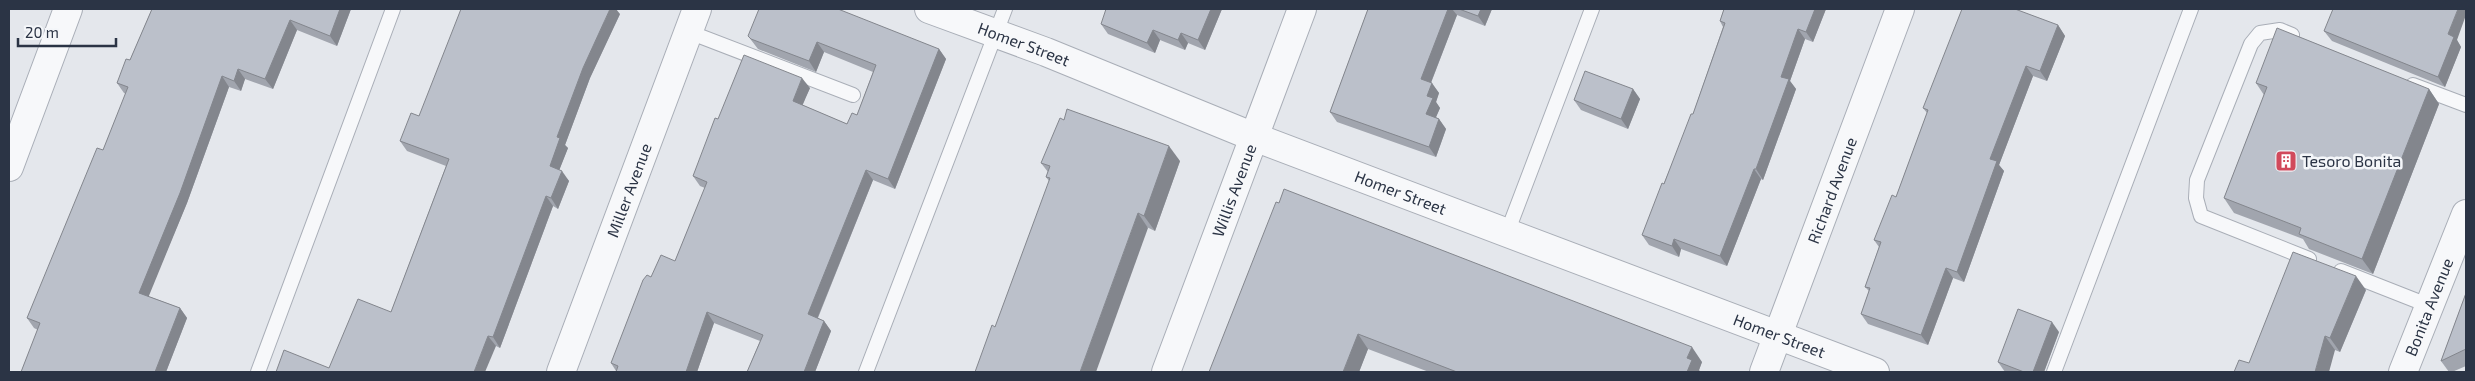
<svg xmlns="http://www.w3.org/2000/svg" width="2475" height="381" font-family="'Exo 2',sans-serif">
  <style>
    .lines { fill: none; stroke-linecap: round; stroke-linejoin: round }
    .service-casing { stroke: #a9aeb7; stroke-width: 16 }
    .minor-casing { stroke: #a9aeb7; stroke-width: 30 }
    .service { stroke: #f7f8fa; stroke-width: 14 }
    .minor { stroke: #f7f8fa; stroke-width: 28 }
    .wall { fill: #a1a5ae }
    .shaded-wall { fill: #83868d }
    .building { fill: #bbc0ca; stroke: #83868d }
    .labels { text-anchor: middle; stroke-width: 5; stroke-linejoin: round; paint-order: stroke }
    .street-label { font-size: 16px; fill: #2b3445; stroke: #f4f6f9 }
    .poi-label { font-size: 16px; fill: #2b3445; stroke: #f4f6f9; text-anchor: start }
  </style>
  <rect width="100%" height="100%" fill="#e4e7ec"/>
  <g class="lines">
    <g class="service-casing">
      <g id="service">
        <path d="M689,32L853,95"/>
        <path d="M2292,35L2280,30L2260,33L2251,44L2197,180L2196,198L2201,216L2309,259"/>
        <path d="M2413,85L2466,105"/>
        <path d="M1507,233L1592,9"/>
        <path d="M2341,271L2430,306"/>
        <path d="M258,372L393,9"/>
        <path d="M866,372L1005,9"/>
        <path d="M2054,372L2191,9"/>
      </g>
    </g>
    <g class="minor-casing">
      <g id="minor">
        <path id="s1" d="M929,9L1046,52L1254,137L1875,372"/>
        <path d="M9,167L68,9"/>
        <path id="s2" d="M561,372L697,9"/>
        <path id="s3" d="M1166,372L1302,9"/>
        <path id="s4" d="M1764,372L1900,9"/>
        <path id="s5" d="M2403,372L2466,214"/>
      </g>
    </g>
    <use href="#service" class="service"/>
    <use href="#minor" class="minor"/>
  </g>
  <g class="wall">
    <path d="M152,9H351L337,46L297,30L273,89L245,79L241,91L229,87L187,203L148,296L180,308L187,318L166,372H21L38,330L34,328L27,318L103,150L126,94L124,93L117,83L130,60Z"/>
    <path d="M1222,9L1205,50L1188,43L1185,50L1160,40L1155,53L1108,34L1101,24Z"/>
    <path d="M1368,9H1492L1485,26L1457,15L1431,83L1439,93L1436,102L1440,108L1436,117L1439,119L1446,129L1436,157L1337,122L1330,112Z"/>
    <path d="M1724,9H1826L1813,42L1805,39L1790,81L1796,89L1763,180L1761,179L1727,266L1681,249L1679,257L1649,245L1642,235L1693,114L1723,27L1720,21Z"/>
    <path d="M620,14L590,78L565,145L568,148L559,170L569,181L558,209L553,206L500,348L496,346L329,368L391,312L446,166L407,151L400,141L419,116Z"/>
    <path d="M2058,25L2065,36L2047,81L2033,76L1999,165L2004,171L1964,282L1953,278L1928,345L1868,324L1861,314L1869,291L1865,287L1879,247L1874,240L1896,197L1927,113L1923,108Z"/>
    <path d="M2324,31L2457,40L2461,47L2445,87L2332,41Z"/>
    <path d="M748,36L939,49L946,59L895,189L873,180L818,318L824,321L831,331L815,372H747L760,341L714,323L697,372H616V371L611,363L651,277L675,261L705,188L700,186L693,176L718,119L810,88L802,105L847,124L857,115L873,72L824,52L816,72L758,49Z"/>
    <path d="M2256,83L2429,89L2439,104L2373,274L2309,249L2303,239L2234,213L2224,198L2264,95Z"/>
    <path d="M1633,89L1640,99L1628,129L1581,110L1574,100Z"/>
    <path d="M1180,161L1155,231L1049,181L1046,177L1048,172L1041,163Z"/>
    <path d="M1279,203L1702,362L1699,370L1700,372H1429L1368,349L1359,372Z"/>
    <path d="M2366,290L2340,352L2335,350L2249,363Z"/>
    <path d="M2466,293V366L2452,372H2449L2441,361Z"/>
    <path d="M2059,332L2044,372H2005L1998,362Z"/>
  </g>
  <g class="shaded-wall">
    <path d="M340,9H351L337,46L330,36Z"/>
    <path d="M610,9H616L620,14L590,78L565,145L568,148L557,176L550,166L557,137L583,68Z"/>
    <path d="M1211,9H1222L1205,50L1198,40Z"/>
    <path d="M1448,9H1452L1457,15L1428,90L1421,79Z"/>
    <path d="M1481,9H1492L1485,26L1478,16Z"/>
    <path d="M1815,9H1826L1813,42L1806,32Z"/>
    <path d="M2458,9H2466V15L2457,40L2461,47L2445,87L2438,77L2448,34Z"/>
    <path d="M290,20L297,30L273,89L265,79Z"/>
    <path d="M2058,25L2065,36L2047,81L2040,71Z"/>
    <path d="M1798,29L1805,39L1790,81L1796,89L1763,180L1756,169L1781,77Z"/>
    <path d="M1153,30L1160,40L1155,53L1147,43Z"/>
    <path d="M1181,33L1188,43L1185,50L1178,40Z"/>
    <path d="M817,42L824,52L816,72L809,61Z"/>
    <path d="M939,49L946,59L895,189L888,179Z"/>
    <path d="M2026,66L2033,76L1999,165L2004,171L1964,282L1957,272L1990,159Z"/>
    <path d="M238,69L245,79L241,91L234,81Z"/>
    <path d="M222,76L229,87L187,203L146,303L139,293Z"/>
    <path d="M802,78L810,88L800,111L793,101Z"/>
    <path d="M1432,83L1439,93L1436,102L1440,108L1433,124L1426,114L1427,96Z"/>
    <path d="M1633,89L1640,99L1628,129L1621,119Z"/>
    <path d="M2429,89L2439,104L2373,274L2362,259Z"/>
    <path d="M1439,119L1446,129L1436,157L1429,147Z"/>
    <path d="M1169,146L1180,161L1155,231L1144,216Z"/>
    <path d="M1754,169L1761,179L1727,266L1720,256Z"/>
    <path d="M866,170L873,180L815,324L808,314Z"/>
    <path d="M562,171L569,181L558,209L551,198Z"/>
    <path d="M546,196L553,206L500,348L493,337Z"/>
    <path d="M1138,213L1148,228L1096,372H1080Z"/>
    <path d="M1674,239L1681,249L1679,257L1672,246Z"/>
    <path d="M1946,268L1953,278L1928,345L1921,335Z"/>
    <path d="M2356,276L2366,290L2340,352L2330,338Z"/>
    <path d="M180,308L187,318L166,372H155Z"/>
    <path d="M707,312L714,323L697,372H686Z"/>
    <path d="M824,321L831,331L815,372H804Z"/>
    <path d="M2052,322L2059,332L2044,372H2033Z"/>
    <path d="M1358,334L1368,349L1359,372H1343Z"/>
    <path d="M488,336L496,346L485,372H474Z"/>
    <path d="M2325,336L2335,350L2329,372H2315Z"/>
    <path d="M1692,347L1702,362L1699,370L1700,372H1687V358Z"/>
  </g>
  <g class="building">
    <path d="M152,9H340L330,36L290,20L265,79L238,69L234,81L222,76L180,193L139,293L180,308L155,372H21L40,323L27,318L97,148L103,150L128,87L117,83L126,59L130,60Z"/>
    <path d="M461,9H610L583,68L557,137L560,138L550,166L562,171L551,198L546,196L493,337L488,336L474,372H276L284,350L329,368L358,299L391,312L449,159L400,141L411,113L419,116Z"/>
    <path d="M759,9H838L939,49L888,179L866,170L808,314L824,321L804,372H747L763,335L707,312L686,372H616L618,366L611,363L643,280L647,275L651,277L661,255L675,261L707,182L693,176L715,118L718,119L744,55L802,78L793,101L847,124L852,113L857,115L876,65L817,42L809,61L751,39L748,36Z"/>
    <path d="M1106,9H1211L1198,40L1181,33L1178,40L1153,30L1147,43L1101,24Z"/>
    <path d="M1368,9H1448L1421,79L1432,83L1427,96L1433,98L1426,114L1439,119L1429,147L1330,112Z"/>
    <path d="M1459,9H1481L1478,16Z"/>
    <path d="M1724,9H1815L1806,32L1798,29L1781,77L1789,79L1756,169H1754L1720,256L1674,239L1672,246L1642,235L1662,183L1664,184L1691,114H1693L1725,23L1720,21Z"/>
    <path d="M1962,9H2015L2058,25L2040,71L2026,66L1990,159L1997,161L1957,272L1946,268L1921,335L1861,314L1870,288L1865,287L1881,242L1874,240L1892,195L1896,197L1928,110L1923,108Z"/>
    <path d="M2333,9H2458L2448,34L2454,37L2438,77L2324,31Z"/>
    <path d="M2277,28L2429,89L2362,259L2299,234L2301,228L2224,198L2267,87L2256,83Z"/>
    <path d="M1585,71L1633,89L1621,119L1574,100Z"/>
    <path d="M1067,109L1169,146L1144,216L1138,213L1080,372H975L992,325L995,327L1050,178L1046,177L1050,166L1041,163L1060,118L1064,120Z"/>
    <path d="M1284,189L1692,347L1687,358L1692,360L1687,372H1457L1358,334L1343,372H1209L1276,202L1279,203Z"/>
    <path d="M2293,252L2356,276L2330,338L2325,336L2315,372H2234L2239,360L2249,363Z"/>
    <path d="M2466,293V349L2441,361Z"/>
    <path d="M2018,309L2052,322L2033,372H2024L1998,362Z"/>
  </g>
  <defs>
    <g id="building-square" transform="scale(1.125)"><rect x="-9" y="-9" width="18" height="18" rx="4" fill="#d1495b" stroke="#f4f6f9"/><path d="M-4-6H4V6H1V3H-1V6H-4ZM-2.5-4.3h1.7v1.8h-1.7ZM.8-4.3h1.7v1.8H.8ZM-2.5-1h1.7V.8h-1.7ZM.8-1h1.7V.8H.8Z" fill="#fff"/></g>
  </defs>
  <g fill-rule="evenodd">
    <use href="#building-square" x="2286" y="161"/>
  </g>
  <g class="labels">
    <g class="street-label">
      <text dy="6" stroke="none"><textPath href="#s1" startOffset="101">Homer Street</textPath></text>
      <text dy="6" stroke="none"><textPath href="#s3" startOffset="194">Willis Avenue</textPath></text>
      <text dy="6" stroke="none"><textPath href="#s2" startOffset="194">Miller Avenue</textPath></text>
      <text dy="6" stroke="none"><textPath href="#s4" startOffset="194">Richard Avenue</textPath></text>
      <text dy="6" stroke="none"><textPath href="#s1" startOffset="506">Homer Street</textPath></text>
      <text dy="6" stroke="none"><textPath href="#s5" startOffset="70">Bonita Avenue</textPath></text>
      <text dy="6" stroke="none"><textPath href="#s1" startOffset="911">Homer Street</textPath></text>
    </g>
    <g class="poi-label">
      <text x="2302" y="167">Tesoro Bonita</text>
    </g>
  </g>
  <rect width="2475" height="381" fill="none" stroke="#2b3445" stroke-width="20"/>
  <path d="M18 38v8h98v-8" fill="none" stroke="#2b3445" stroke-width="2.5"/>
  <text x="25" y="38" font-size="15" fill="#2b3445" stroke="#f4f6f9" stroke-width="4" paint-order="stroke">20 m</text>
</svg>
